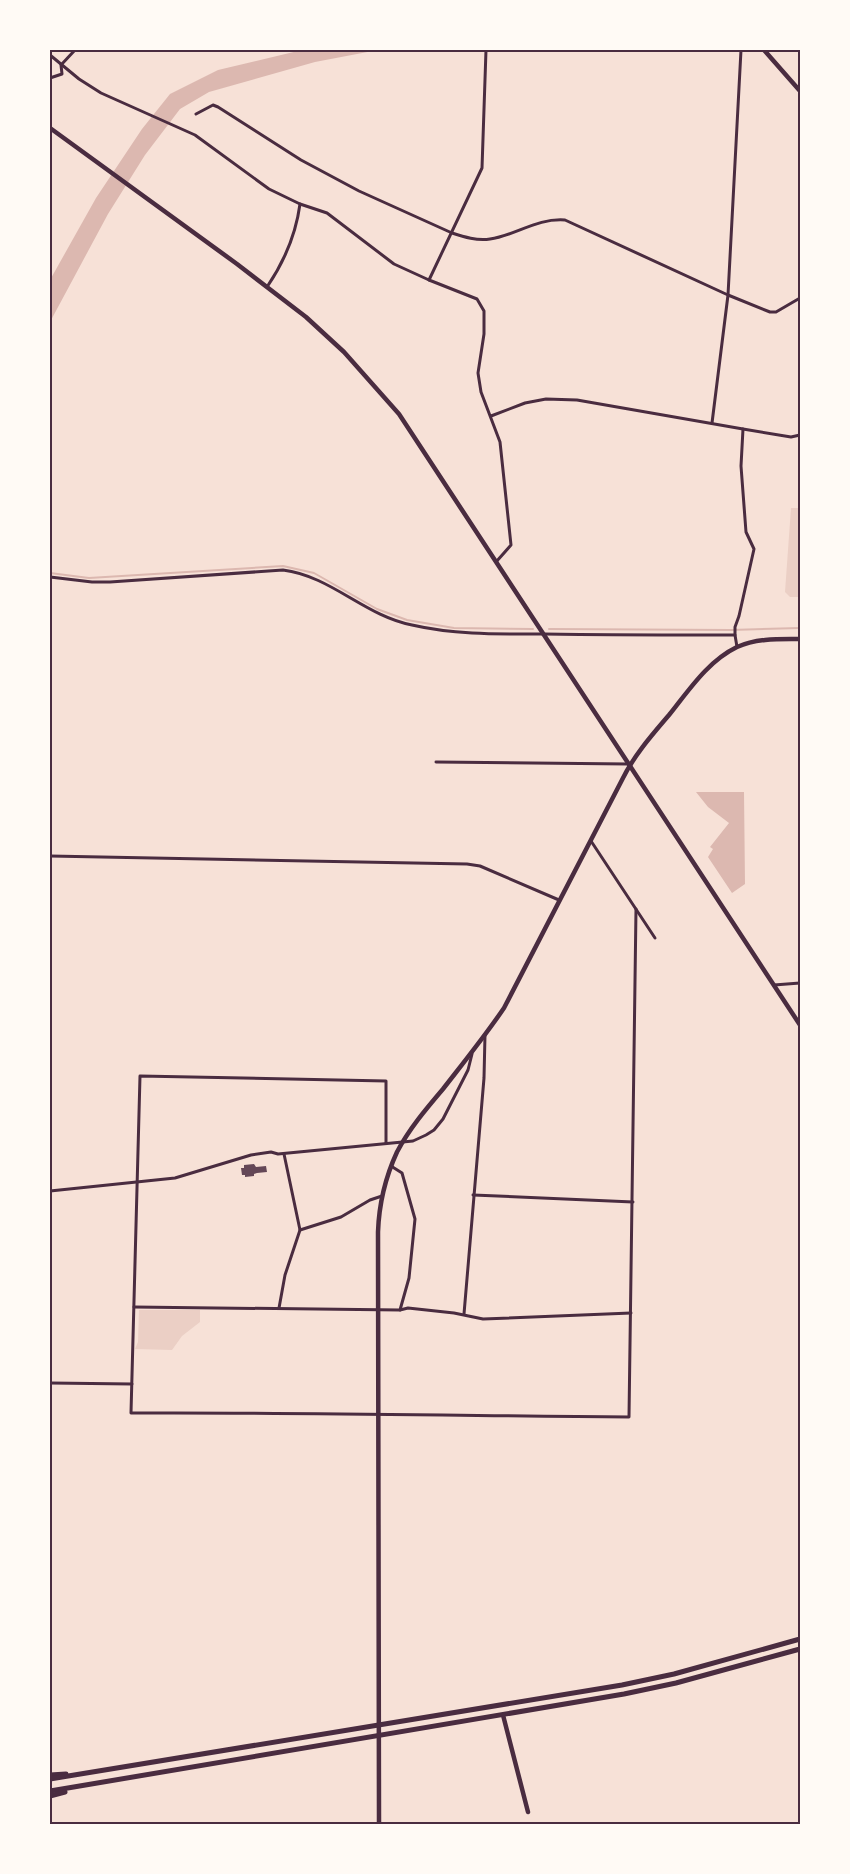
<svg xmlns="http://www.w3.org/2000/svg" width="850" height="1874" font-family="Poppins,sans-serif">
  <style>
    .green { fill: #ebcfc5 }
    .water { fill: #dcb8b0 }
    .lines { fill: none; stroke-linecap: round; stroke-linejoin: round }
    .stream { stroke: #dcb8b0; stroke-width: 2 }
    .building { fill: #644757 }
    .minor { stroke: #4a2c40; stroke-width: 3 }
    .tertiary { stroke: #4a2c40; stroke-width: 4.5 }
    .secondary { stroke: #4a2c40; stroke-width: 4.5 }
    .trunk { stroke: #4a2c40; stroke-width: 5 }
    .neatline { fill: none; stroke: #4a2c40; stroke-width: 2 }
  </style>
  <rect width="100%" height="100%" fill="#f7e1d7"/>
  <g class="green">
    <path d="M791,508H800V597H790L785,592Z"/>
    <path d="M139,1310H200V1322L182,1336L172,1350L135,1349L138,1342Z"/>
  </g>
  <g class="water">
    <path d="M302,50H378L315,62L209,92L180,109L145,155L108,214L50,322V280L96,198L142,129L170,94L218,70Z"/>
    <path d="M696,792H744L745,884L732,893L708,857L713,849L710,847L729,823L708,807Z"/>
  </g>
  <g class="lines">
    <g class="stream">
      <path d="M50,573L89,578L283,566L314,573L377,609L407,620L454,628L533,629"/>
      <path d="M549,629L731,630L800,628"/>
    </g>
  </g>
  <path class="building" d="M254,1164L256,1167L266,1166L267,1172L257,1173L254,1174V1176L245,1177V1175H242L241,1168H244V1165Z"/>
  <g class="lines">
    <g class="minor">
      <path d="M50,55L79,79L101,93L195,135L269,189L300,204L327,213L394,264L429,280L477,299L484,311V334L478,373L481,392L500,442L511,545L496,562"/>
      <path d="M50,78L62,74L61,65L75,50"/>
      <path d="M196,114L213,105L218,107L301,160L359,191L452,233C464,237 477,241 490,239C517,235 536,218 565,220L728,295L770,312H776L800,298"/>
      <path d="M429,280L482,168L486,50"/>
      <path d="M267,287C284,262 296,234 300,204"/>
      <path d="M491,416L525,403L546,399L577,400L743,429L791,437L800,435"/>
      <path d="M712,423L728,295L741,50"/>
      <path d="M50,577L92,582H110L283,570C331,576 365,616 412,625C455,635 500,634 544,634C607,635 671,635 735,635L737,647"/>
      <path d="M735,635V627L739,616L754,549L746,532L741,466L743,429"/>
      <path d="M436,762L628,764"/>
      <path d="M591,841L655,938"/>
      <path d="M50,856L467,864L480,866L559,900"/>
      <path d="M774,985L800,983"/>
      <path d="M386,1143V1081L140,1076L131,1413C297,1412 463,1416 629,1417L636,909"/>
      <path d="M50,1191L175,1178L251,1155L271,1152L278,1154L413,1141L426,1135L434,1130L443,1119L468,1070L472,1054"/>
      <path d="M473,1195L633,1202"/>
      <path d="M300,1230L341,1217L370,1200L382,1196"/>
      <path d="M134,1307L400,1310L409,1278L415,1219L402,1173L391,1166"/>
      <path d="M279,1308L285,1275L300,1230L284,1154"/>
      <path d="M400,1310L408,1308L454,1313L483,1319L631,1313"/>
      <path d="M464,1314L484,1078L485,1035"/>
      <path d="M50,1383L132,1384"/>
    </g>
    <g class="tertiary">
      <path d="M503,1715L528,1812"/>
      <path d="M379,1824L378,1232C379,1204 385,1178 397,1152C409,1129 426,1109 443,1089C464,1062 485,1036 504,1008L623,778C635,754 652,735 669,715C689,690 708,661 737,647C757,638 779,639 800,639"/>
    </g>
    <g class="secondary">
      <path d="M764,50L800,91"/>
      <path d="M50,128L237,264L306,317L344,352L399,414L800,1025"/>
    </g>
    <g class="trunk">
      <path d="M50,1775L66,1774"/>
      <path d="M50,1779L622,1685L674,1674L800,1639"/>
      <path d="M50,1791L624,1694L676,1683L800,1649"/>
      <path d="M50,1796L65,1792"/>
    </g>
  </g>
  <rect width="850" height="1874" fill="none" stroke="#fffaf5" stroke-width="102"/>
  <rect x="51" y="51" width="748" height="1772" class="neatline"/>
</svg>
